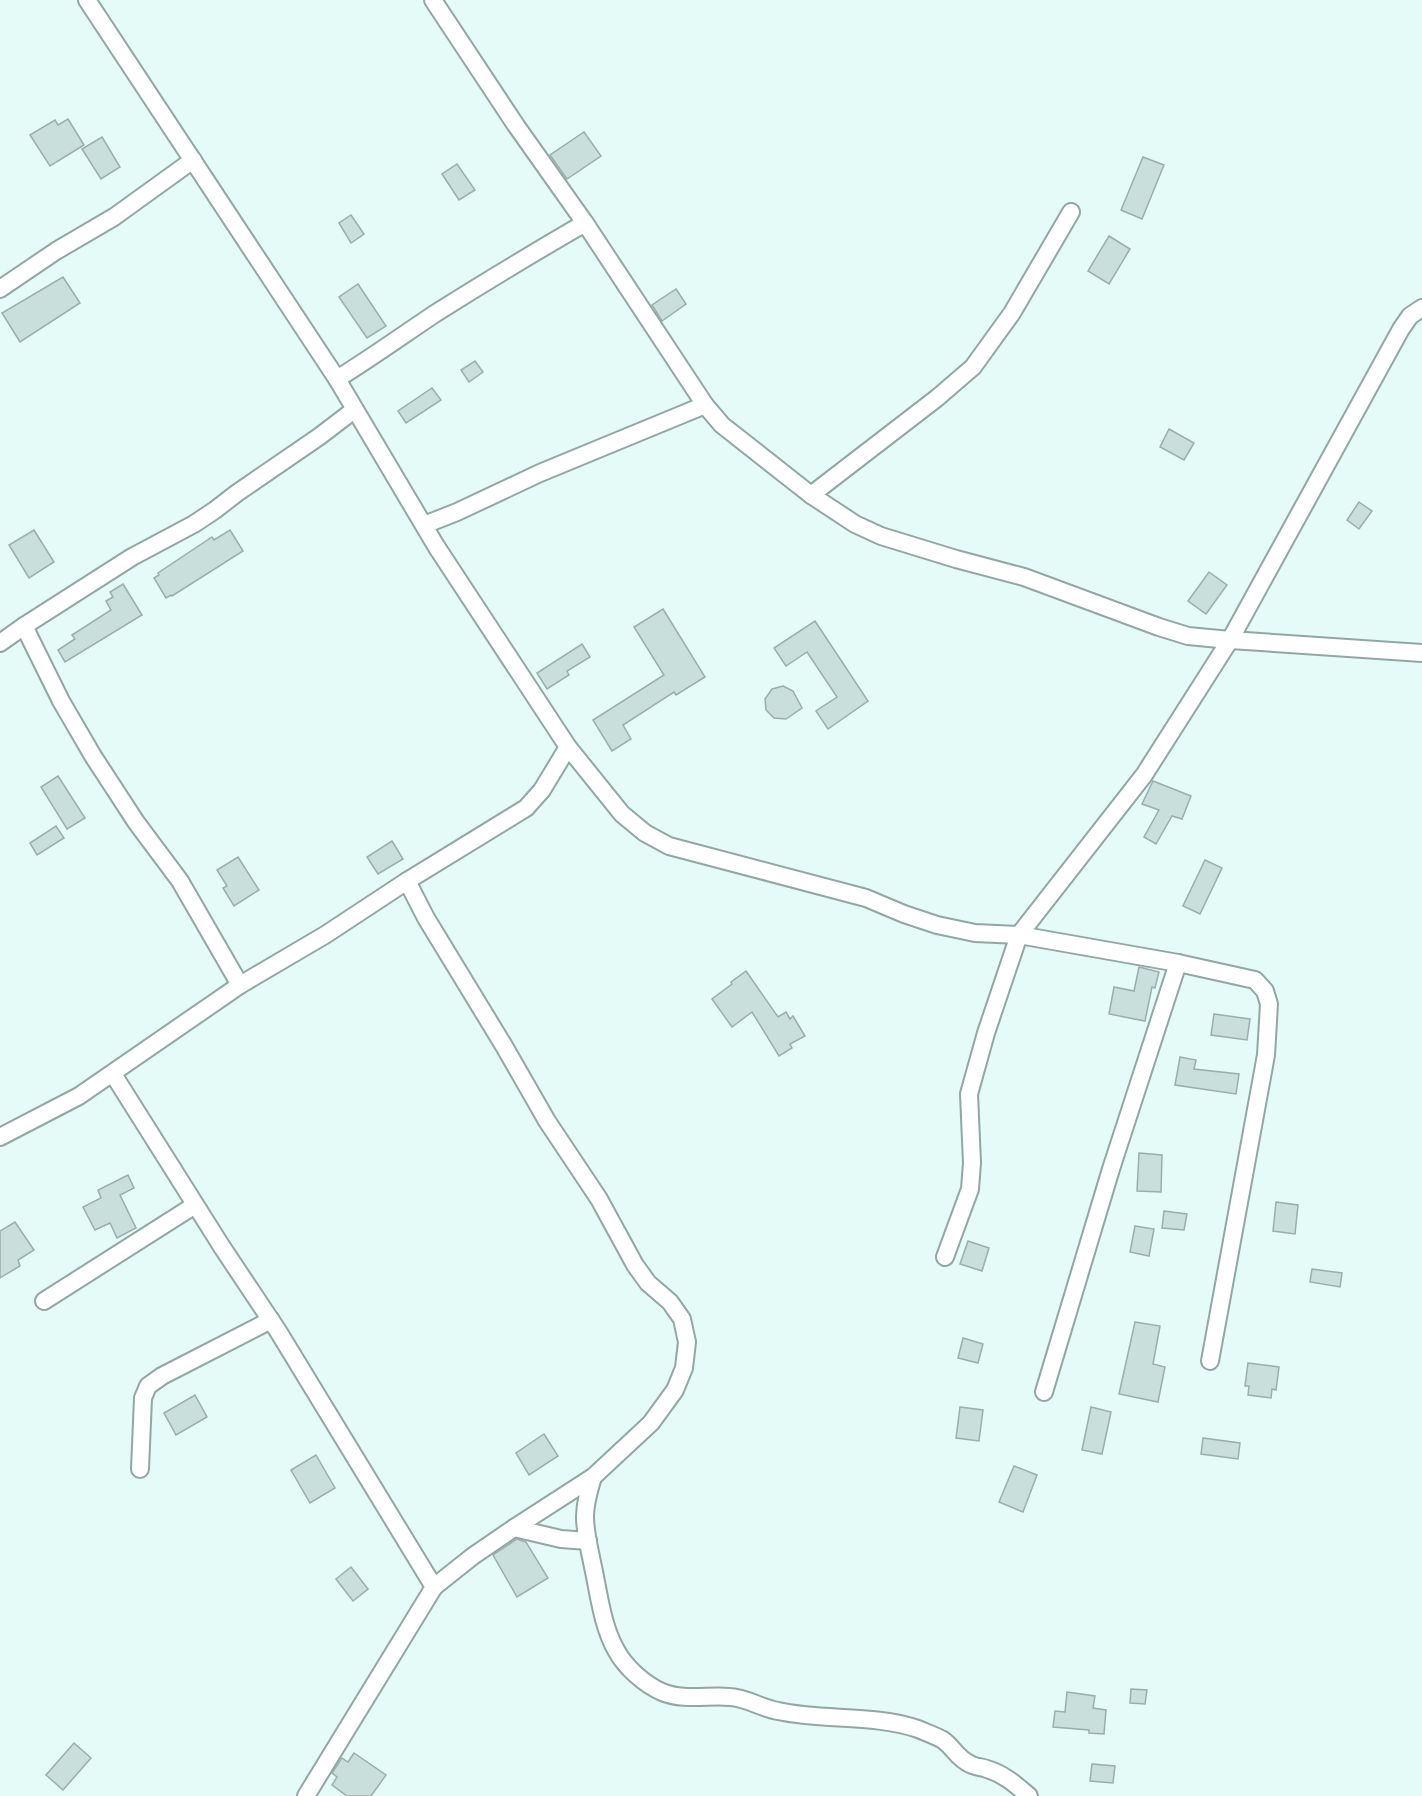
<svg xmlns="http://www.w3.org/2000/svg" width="1422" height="1796" font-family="'Alegreya Sans',sans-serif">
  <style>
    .building { fill: #c9dfdc; stroke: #99afab; stroke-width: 1.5 }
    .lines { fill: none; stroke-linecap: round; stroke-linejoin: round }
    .minor-casing { stroke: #92a7a4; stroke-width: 20 }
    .minor { stroke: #fff; stroke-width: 16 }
  </style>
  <rect width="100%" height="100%" fill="#e5fbf8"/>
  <g class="building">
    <path d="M68,119L84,145L50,166L30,135L55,120L58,125Z"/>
    <path d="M584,132L601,156L567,179L550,155Z"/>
    <path d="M102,137L120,167L101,179L82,149Z"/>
    <path d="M1143,157L1164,165L1142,219L1121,210Z"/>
    <path d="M457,164L475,190L459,200L442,174Z"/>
    <path d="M351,215L364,234L351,243L339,223Z"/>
    <path d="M1109,236L1130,249L1109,284L1088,271Z"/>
    <path d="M63,277L80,303L20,342L2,313Z"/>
    <path d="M358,284L386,326L367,338L339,297Z"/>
    <path d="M676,289L686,304L662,321L652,305Z"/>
    <path d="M475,361L483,372L469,382L461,370Z"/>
    <path d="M432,388L441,400L406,423L398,411Z"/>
    <path d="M1169,429L1194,443L1184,460L1160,447Z"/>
    <path d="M1359,502L1372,511L1359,529L1347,520Z"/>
    <path d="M34,530L54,562L29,578L9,545Z"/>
    <path d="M230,530L243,551L172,596L171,595L166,598L154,578L159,575L158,573L212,537L214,540Z"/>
    <path d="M1209,572L1227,585L1206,614L1188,601Z"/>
    <path d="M123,584L142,615L65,662L58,650L75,639L72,635L111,610L106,601L113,597L110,592Z"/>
    <path d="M663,609L705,677L676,695L674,692L623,725L631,739L612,751L593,720L664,675L634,627Z"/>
    <path d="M815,621L868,701L828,729L816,711L837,697L807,652L786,666L774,648Z"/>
    <path d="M582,644L590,657L567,671L569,675L547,689L537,673Z"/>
    <path d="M783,686L793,691L802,708L786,719L774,718L766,710L765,699L772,689Z"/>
    <path d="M58,776L85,818L67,829L41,787Z"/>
    <path d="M1153,781L1191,796L1182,819L1172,816L1156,844L1144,837L1159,810L1142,804Z"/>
    <path d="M56,826L64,838L37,855L30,843Z"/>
    <path d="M392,841L403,859L378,874L367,857Z"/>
    <path d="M238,857L259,890L234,906L223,888L227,886L217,870Z"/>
    <path d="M1205,860L1222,868L1200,914L1183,906Z"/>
    <path d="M1139,967L1159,972L1155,988L1152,987L1145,1021L1109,1014L1114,987L1134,991Z"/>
    <path d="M746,971L778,1017L786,1012L790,1019L793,1016L805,1036L790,1044L792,1048L779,1056L752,1012L732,1027L712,999L732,984L731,982Z"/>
    <path d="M1214,1014L1250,1019L1247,1040L1211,1035Z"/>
    <path d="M1180,1057L1196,1060L1194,1069L1239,1074L1236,1094L1175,1085Z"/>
    <path d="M1139,1153L1162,1155L1161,1192L1137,1191Z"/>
    <path d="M128,1175L134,1188L120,1195L136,1228L117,1238L110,1223L95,1230L83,1207L101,1198L98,1190Z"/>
    <path d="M1276,1202L1298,1205L1295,1234L1273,1231Z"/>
    <path d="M1164,1211L1187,1214L1184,1230L1162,1228Z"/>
    <path d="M15,1222L34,1250L18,1260L20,1266L0,1278V1231Z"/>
    <path d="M1135,1226L1154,1229L1149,1256L1130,1252Z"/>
    <path d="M968,1241L989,1248L982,1271L960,1264Z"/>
    <path d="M1312,1269L1342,1273L1340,1287L1310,1282Z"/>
    <path d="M1135,1322L1160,1326L1153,1364L1165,1367L1158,1402L1119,1394Z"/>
    <path d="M963,1338L983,1344L978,1363L958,1358Z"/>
    <path d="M1248,1363L1279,1367L1276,1390L1272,1389L1271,1398L1248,1395L1249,1386H1245Z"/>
    <path d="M195,1395L207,1417L176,1435L164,1413Z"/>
    <path d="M960,1407L983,1410L979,1441L956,1438Z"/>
    <path d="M1091,1407L1111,1412L1102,1454L1082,1450Z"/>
    <path d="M544,1434L558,1456L529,1475L516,1453Z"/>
    <path d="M1203,1438L1240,1443L1238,1459L1201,1454Z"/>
    <path d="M316,1455L335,1488L310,1503L291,1470Z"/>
    <path d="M1014,1466L1037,1475L1023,1512L999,1502Z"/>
    <path d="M517,1539L526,1542L548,1578L517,1597L493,1555Z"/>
    <path d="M351,1567L368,1589L353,1601L336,1579Z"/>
    <path d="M1131,1689L1147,1690L1145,1704L1130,1703Z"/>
    <path d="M1067,1692L1095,1696L1093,1708L1106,1710L1104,1734L1089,1733V1730L1053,1727L1055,1711L1065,1712Z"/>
    <path d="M74,1743L91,1758L63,1790L46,1775Z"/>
    <path d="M354,1753L386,1775L371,1796H347L332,1785L337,1777L332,1773L342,1758L348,1762Z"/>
    <path d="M1092,1764L1115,1766L1113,1783L1090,1781Z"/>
  </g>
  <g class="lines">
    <g class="minor-casing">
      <g id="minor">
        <path d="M87,0L337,379L436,546L568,747L622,814L645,833L669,846L866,898L904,914L937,925L975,933L1019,935L1178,963L1255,980L1265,991L1269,1004L1266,1055L1210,1361"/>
        <path d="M433,0L515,124L585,223L705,405L722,425L811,495L855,524L881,536L956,559L1024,577L1159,627L1188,636L1230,640L1422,653"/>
        <path d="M0,289L56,251L114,217L193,160"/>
        <path d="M337,379C371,358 403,335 436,313C485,282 535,252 585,223"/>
        <path d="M811,495L937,398L973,367L1012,313L1071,212"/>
        <path d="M424,525L457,512L540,473L705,405"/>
        <path d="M24,626L61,701L93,756L136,822L180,881L240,985"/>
        <path d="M0,643L24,626L132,557L194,524L215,510L237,493L320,436L354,410"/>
        <path d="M407,881L426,918L504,1046L547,1121L599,1199L635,1265L648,1283L670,1302L682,1319L687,1342L684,1368L675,1390L651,1423L593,1477L514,1528L473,1556L434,1587"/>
        <path d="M113,1074L222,1247L278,1331L434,1587L306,1796"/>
        <path d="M0,1137L79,1096L240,985L325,935L407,881L526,808L542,790L568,747"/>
        <path d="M945,1257L970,1189L972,1163L969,1094L986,1033L1019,935L1144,775L1230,640L1401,329L1410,316L1422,308"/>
        <path d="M44,1301L195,1205"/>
        <path d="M1044,1392L1111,1169L1178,963"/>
        <path d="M140,1469L143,1398L148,1386L162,1376L271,1320"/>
        <path d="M593,1477C589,1490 585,1503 585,1517C585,1533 590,1551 593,1567C599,1594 602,1625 616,1650C625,1667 644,1684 662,1692C683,1701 708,1695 730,1697C747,1698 761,1708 778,1711C823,1721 874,1714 918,1729C925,1732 936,1736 943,1740C953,1747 958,1759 970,1764C975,1767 982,1767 987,1769C1004,1774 1016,1785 1029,1796"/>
        <path d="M514,1528L561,1539L588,1541"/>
      </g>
    </g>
    <use href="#minor" class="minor"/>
  </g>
</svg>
